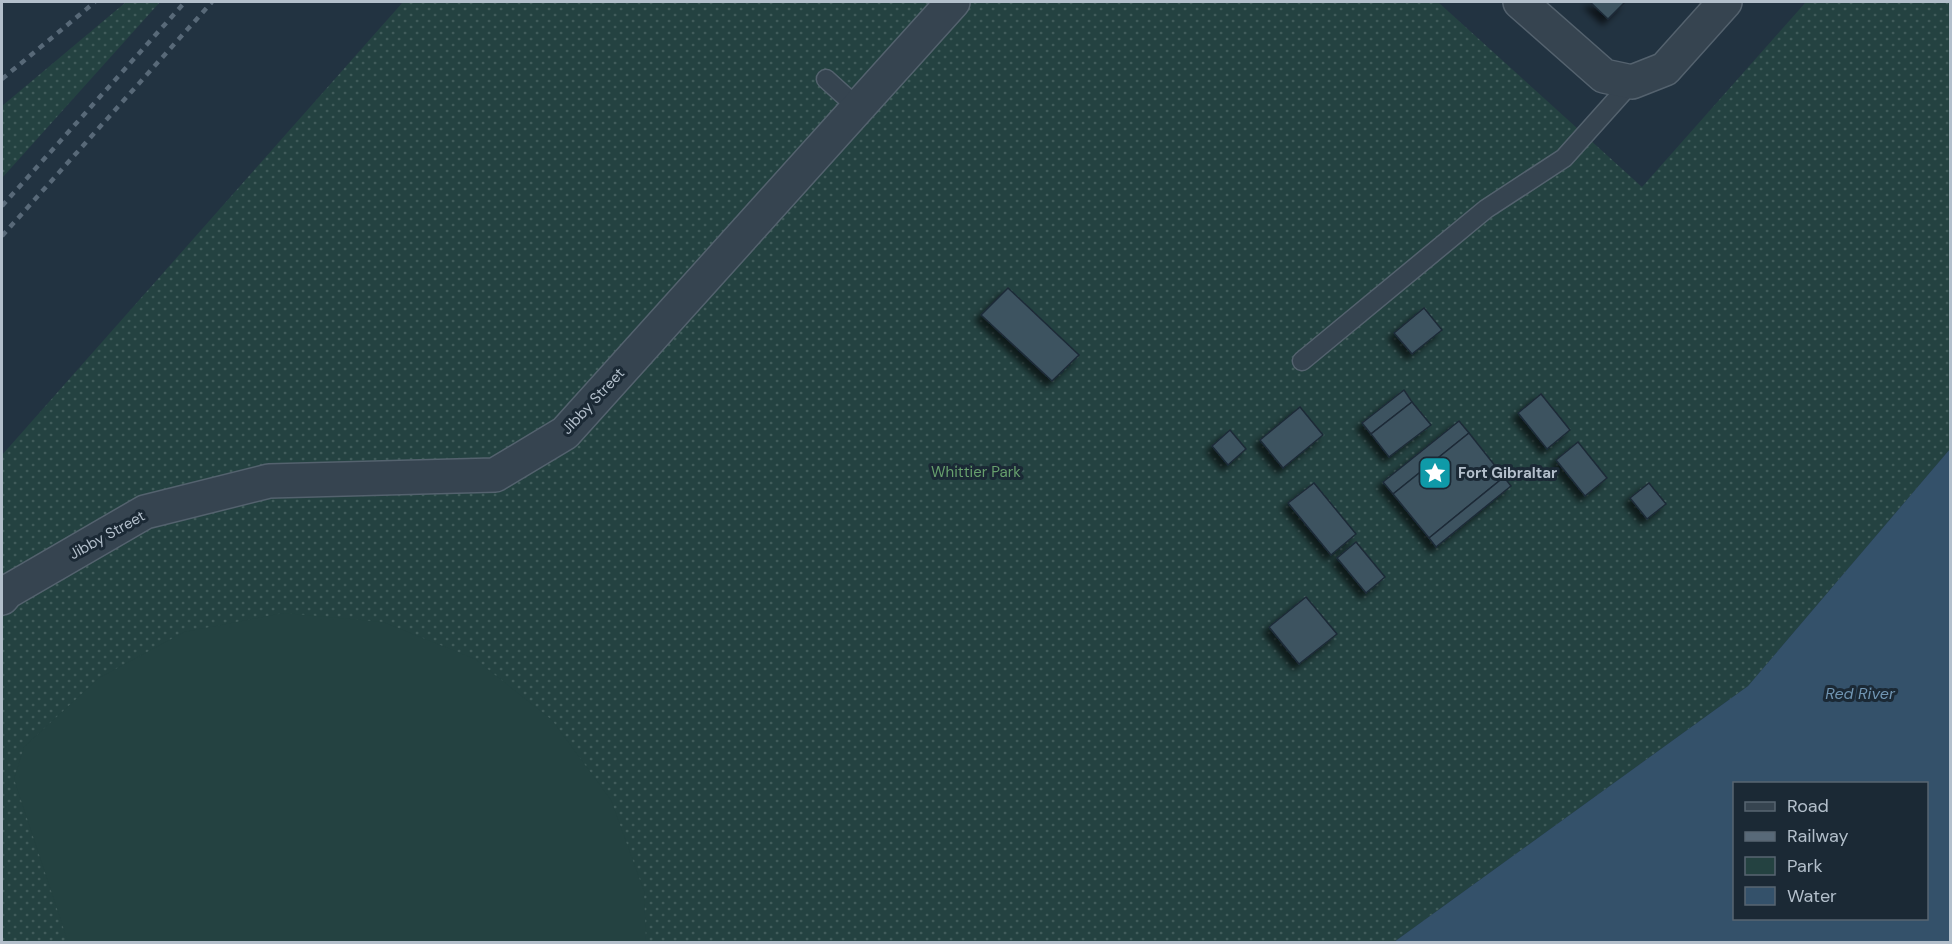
<svg xmlns="http://www.w3.org/2000/svg" width="1952" height="944" font-family="'DM Sans',sans-serif">
  <style>
    .green { fill: url(#green-dots) }
    .pitch { fill: #244241 }
    .water { fill: #34516a; fill-rule: evenodd }
    .building { fill: #3d5260; stroke: #1d2b37; stroke-width: 1.5; filter: url(#shadow) }
    .lines { fill: none; stroke-linecap: round; stroke-linejoin: round }
    .lane-casing { stroke: #54626e; stroke-width: 21 }
    .street-casing { stroke: #54626e; stroke-width: 36 }
    .lane { stroke: #364450; stroke-width: 18 }
    .street { stroke: #364450; stroke-width: 33 }
    .rail { stroke: #586978; stroke-width: 4.5; stroke-dasharray: 6 6; stroke-linecap: butt }
    .labels { text-anchor: middle; stroke-width: 6; stroke-linejoin: round; paint-order: stroke }
    .street-label { font-size: 15px; fill: #b3bfcb; stroke: #1b2935 }
    .park-label { font-size: 15px; fill: #679f6d; stroke: #1b2935 }
    .poi-label { font-size: 15px; font-weight: bold; fill: #b3bfcb; stroke: #1b2935; text-anchor: start }
    .water-label { font-size: 16px; font-style: italic; fill: #7095b2; stroke: #1b2935 }
  </style>
  <defs>
    <pattern id="green-dots" width="8" height="8" patternUnits="userSpaceOnUse" patternTransform="scale(1.5)"><rect width="8" height="8" fill="#244241"/><path d="M2 2h.1M6 6h.1" fill="none" stroke="#415c5b" stroke-width="1.8" stroke-linecap="round"/></pattern>
    <filter id="shadow"><feDropShadow dx="-5.5" dy="5.5" stdDeviation="3" flood-color="#0009"/></filter>
  </defs>
  <rect width="100%" height="100%" fill="#223341"/>
  <g class="green">
    <path d="M126,2H160L2,178V106Z"/>
    <path d="M403,2H1438L1642,187L1806,2H1950V449L1748,686L1394,942H2V455Z"/>
  </g>
  <path class="pitch" d="M284,613L383,622L475,659L552,720L611,800L644,891L646,942H68L14,779L24,747L99,678L184,632Z"/>
  <path class="water" d="M1950,449V942H1394L1748,686ZM1734,784H1926V918H1734Z"/>
  <g class="building">
    <path d="M1590,2H1625L1608,19Z"/>
    <path d="M1008,288L1079,355L1052,381L981,315Z"/>
    <path d="M1424,308L1442,330L1412,354L1394,333Z"/>
    <path d="M1404,390L1412,402L1371,434L1362,423Z"/>
    <path d="M1541,394L1570,430L1547,449L1518,413Z"/>
    <path d="M1412,402L1431,425L1389,457L1371,434Z"/>
    <path d="M1300,407L1323,435L1283,468L1260,440Z"/>
    <path d="M1459,421L1469,433L1393,494L1383,482Z"/>
    <path d="M1230,430L1246,449L1228,465L1212,446Z"/>
    <path d="M1469,433L1504,477L1429,538L1393,494Z"/>
    <path d="M1578,442L1607,478L1585,496L1556,460Z"/>
    <path d="M1504,477L1511,486L1436,547L1429,538Z"/>
    <path d="M1314,483L1356,534L1331,555L1288,503Z"/>
    <path d="M1649,483L1666,504L1647,519L1630,498Z"/>
    <path d="M1356,542L1385,577L1366,593L1337,558Z"/>
    <path d="M1306,597L1337,634L1299,664L1269,627Z"/>
  </g>
  <g class="lines">
    <g class="lane-casing">
      <g id="lane">
        <path d="M826,79L858,108"/>
        <path d="M1302,361L1486,209L1564,158L1632,82"/>
      </g>
    </g>
    <g class="street-casing">
      <g id="street">
        <path d="M1520,2L1604,76L1632,82L1665,69L1725,2"/>
        <path d="M2,598L7,592L145,512L269,481L495,475L565,433L953,2"/>
      </g>
    </g>
    <use href="#lane" class="lane"/>
    <use href="#street" class="street"/>
    <g class="rail">
      <path d="M2,79L95,2"/>
      <path d="M2,206L185,2"/>
      <path d="M2,236L212,2"/>
    </g>
  </g>
  <defs>
    <g id="sight-square" transform="scale(1.725)"><rect x="-9" y="-9" width="18" height="18" rx="4" fill="#0f9aa8" stroke="#1b2935"/><path d="M0-6L1.8-2.2L6-1.7L2.9 1.2L3.7 5.4L0 3.3L-3.7 5.4L-2.9 1.2L-6-1.7L-1.8-2.2Z" fill="#fff"/></g>
  </defs>
  <g fill-rule="evenodd">
    <use href="#sight-square" x="1435" y="473"/>
  </g>
  <g class="labels">
    <g class="street-label">
      <text transform="translate(593 401) rotate(-47)" y="5">Jibby Street</text>
      <text transform="translate(107 535) rotate(-29)" y="5">Jibby Street</text>
    </g>
    <g class="park-label">
      <text x="976" y="477">Whittier Park</text>
    </g>
    <g class="poi-label">
      <text x="1458" y="478">Fort Gibraltar</text>
    </g>
    <g class="water-label">
      <text x="1860" y="699">Red River</text>
    </g>
  </g>
  <rect width="1952" height="944" fill="none" stroke="#b3bfcb" stroke-width="6"/>
  <rect x="1733" y="782" width="195" height="138" fill="#1b2935" stroke="#586571" stroke-width="1.5"/>
  <rect x="1745" y="802" width="30" height="9" fill="#364450" stroke="#586571" stroke-width="1.5"/>
  <text x="1787" y="812" font-size="18" fill="#b3bfcb">Road</text>
  <rect x="1745" y="832" width="30" height="9" fill="#586978" stroke="#586571" stroke-width="1.5"/>
  <text x="1787" y="842" font-size="18" fill="#b3bfcb">Railway</text>
  <rect x="1745" y="857" width="30" height="18" fill="#244241" stroke="#586571" stroke-width="1.5"/>
  <text x="1787" y="872" font-size="18" fill="#b3bfcb">Park</text>
  <rect x="1745" y="887" width="30" height="18" fill="#34516a" stroke="#586571" stroke-width="1.5"/>
  <text x="1787" y="902" font-size="18" fill="#b3bfcb">Water</text>
</svg>
